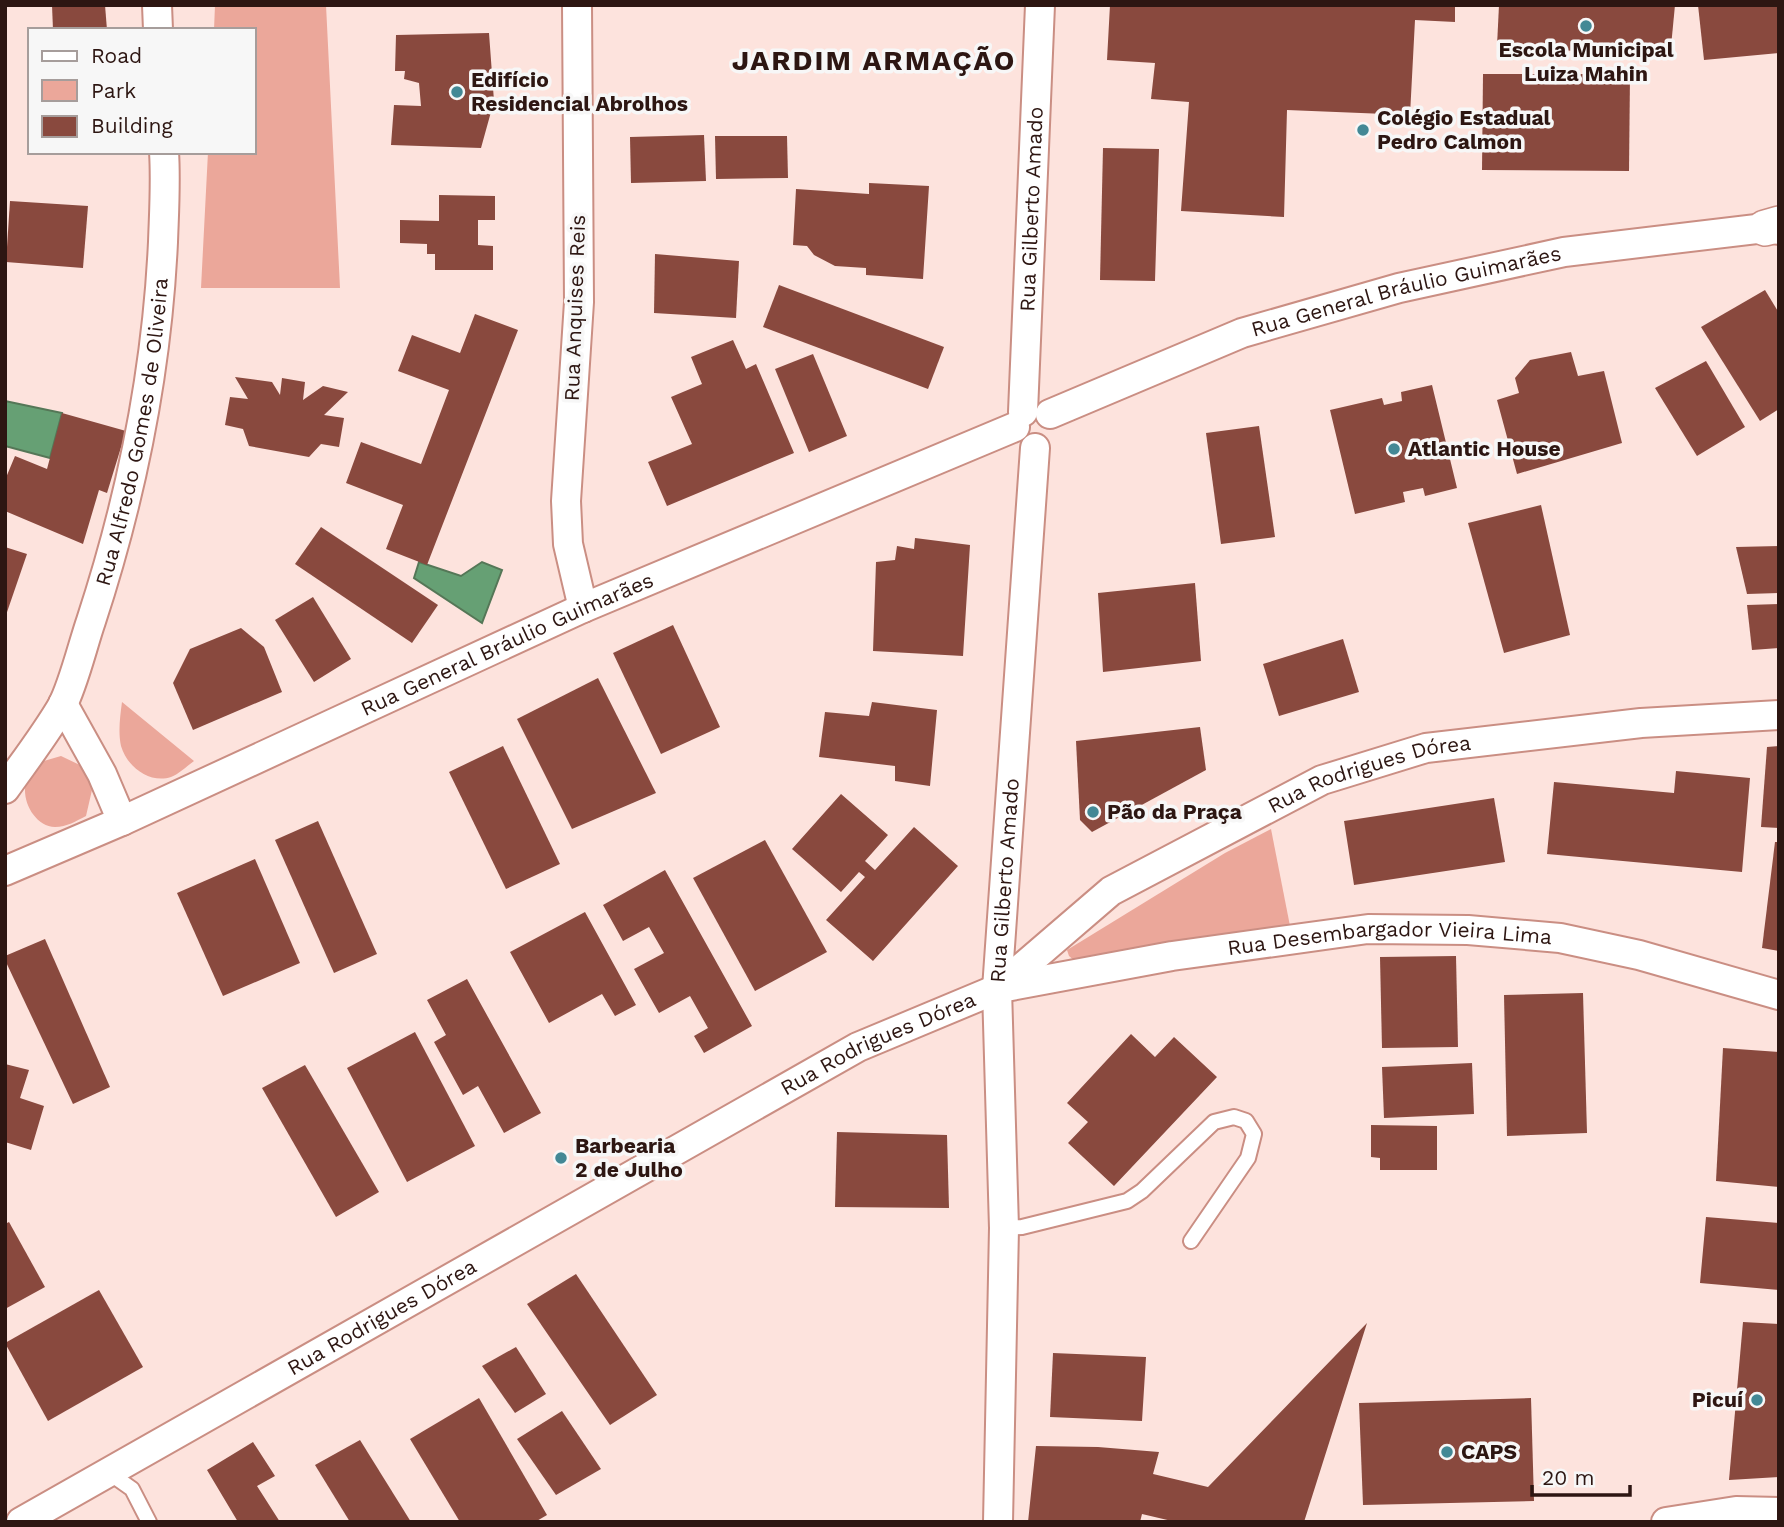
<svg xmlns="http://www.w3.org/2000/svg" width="1784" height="1527" font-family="'Work Sans',sans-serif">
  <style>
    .green { fill: #eba79a }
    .water { fill: #66a074; stroke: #557757; stroke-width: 2 }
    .building { fill: #89493e }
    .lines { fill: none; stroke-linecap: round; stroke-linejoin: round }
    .service-casing { stroke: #ca8e83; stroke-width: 18 }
    .minor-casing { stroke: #ca8e83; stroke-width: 32 }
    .tertiary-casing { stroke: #ca8e83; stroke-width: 38 }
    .service { stroke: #fff; stroke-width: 14 }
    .minor { stroke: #fff; stroke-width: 28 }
    .tertiary { stroke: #fff; stroke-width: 35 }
    .poi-dot { fill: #438895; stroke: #f7f7f7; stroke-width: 2.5 }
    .labels { text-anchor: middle; stroke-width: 7; stroke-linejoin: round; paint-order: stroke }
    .poi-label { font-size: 21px; font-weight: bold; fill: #2d1612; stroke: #f7f7f7; text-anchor: start }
    .street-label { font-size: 21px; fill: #2d1612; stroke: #f7f7f7 }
    .district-label { font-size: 28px; font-weight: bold; letter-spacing: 2px; fill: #2d1612; stroke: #f7f7f7 }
  </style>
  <rect width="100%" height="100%" fill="#fde3dd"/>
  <g class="green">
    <path d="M215,5H326L340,288H201L208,152H254V30H214Z"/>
    <path d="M122,702L194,761C187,766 179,774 171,777C150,784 127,767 121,746C118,732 120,717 122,702Z"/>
    <path d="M61,756L84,767L92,790L86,816C76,821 67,827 55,827C35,826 21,801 26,782C27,776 34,768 37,763Z"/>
    <path d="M1271,829L1290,926L1076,962L1069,956L1067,950L1225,853Z"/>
  </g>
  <g class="water">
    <path d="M5,401L62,413L50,458L5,446Z"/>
    <path d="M419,562L461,576L482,562L502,570L482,623L414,578Z"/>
  </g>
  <g class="building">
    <path d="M52,5H105L107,30H53Z"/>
    <path d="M1110,5H1455V22L1415,20L1410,115L1287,110L1284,217L1181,211L1189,102L1151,99L1155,63L1107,60Z"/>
    <path d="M1499,5H1675L1670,57L1497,46Z"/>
    <path d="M1698,5H1779V53L1704,60Z"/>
    <path d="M489,33L494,101L481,148L391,145L394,105L421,106L419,83L404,79L405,71H395L396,35Z"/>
    <path d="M1483,74H1630L1629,171L1482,170Z"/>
    <path d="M704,135L706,181L631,183L630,137Z"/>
    <path d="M715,136H787L788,178L716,179Z"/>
    <path d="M1103,148L1159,149L1155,281L1100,280Z"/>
    <path d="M869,183L929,186L923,279L866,275V268L835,266L814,255L807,246L793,245L796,189L869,194Z"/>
    <path d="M439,195L495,196V220H478V245L493,246V270H435V254H427V244L400,243V220L439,221Z"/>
    <path d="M10,201L88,206L83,268L6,262Z"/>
    <path d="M655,254L739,261L736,318L654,313Z"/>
    <path d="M779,285L944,347L928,389L763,327Z"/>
    <path d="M1765,290L1779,313V409L1760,421L1701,327Z"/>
    <path d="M475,314L518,330L427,565L386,549L403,505L346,483L361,442L421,464L449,390L398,371L412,335L460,353Z"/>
    <path d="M733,340L746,369L756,364L794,453L667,506L648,462L692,444L671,397L702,384L691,357Z"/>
    <path d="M1571,352L1578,376L1604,371L1622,443L1517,474L1497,400L1519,393L1515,378L1530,360Z"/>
    <path d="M813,354L847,436L809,452L775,369Z"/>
    <path d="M1706,361L1745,427L1697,456L1655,388Z"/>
    <path d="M235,377L272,382L280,395L282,378L305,382L303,400L323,386L348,392L324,415L344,418L339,447L321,444L309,457L249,446L243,429L225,425L230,397L248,399Z"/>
    <path d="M1432,385L1457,488L1425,496L1423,488L1403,492L1405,502L1355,514L1330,410L1382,398L1384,405L1402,401L1401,392Z"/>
    <path d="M62,413L126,431L107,493L99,490L83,544L5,511V480L15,456L47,469Z"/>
    <path d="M1259,426L1275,537L1221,544L1206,433Z"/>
    <path d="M1541,505L1570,635L1504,653L1468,523Z"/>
    <path d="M321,527L438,605L412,643L295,564Z"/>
    <path d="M915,538L970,545L963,656L873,651L876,562L895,560L897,546L914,549Z"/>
    <path d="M1779,546V593L1747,594L1736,547Z"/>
    <path d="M5,547L27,554L6,615H5Z"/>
    <path d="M1195,583L1201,661L1103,672L1098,593Z"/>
    <path d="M313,597L351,659L314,682L275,620Z"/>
    <path d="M1779,604V648L1752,650L1747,605Z"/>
    <path d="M673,625L720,727L661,754L613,653Z"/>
    <path d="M241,628L264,647L282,692L193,730L173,683L190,649Z"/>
    <path d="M1343,639L1359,692L1279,716L1263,664Z"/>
    <path d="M598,678L656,793L572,829L517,719Z"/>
    <path d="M872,702L937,710L930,786L895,781V766L819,757L825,712L869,716Z"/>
    <path d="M1200,727L1206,770L1092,832L1080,820L1076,741Z"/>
    <path d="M503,746L560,864L506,889L449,772Z"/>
    <path d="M1779,746V828L1761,827L1767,747Z"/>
    <path d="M1676,771L1750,778L1742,872L1547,854L1554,782L1674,793Z"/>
    <path d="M841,794L888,835L865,861L875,870L914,827L958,866L873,961L826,920L865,877L859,872L841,892L792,849Z"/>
    <path d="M1494,798L1505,862L1354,885L1344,821Z"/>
    <path d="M318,821L377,954L334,973L275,840Z"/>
    <path d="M765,840L827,952L755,991L693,878Z"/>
    <path d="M1775,842H1779V951L1762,948Z"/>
    <path d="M255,859L300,963L223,996L177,893Z"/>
    <path d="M665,870L752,1026L704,1053L694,1036L708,1028L690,996L659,1013L634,969L664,953L649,927L623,941L603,905Z"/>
    <path d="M585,912L636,1005L615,1016L602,994L549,1023L510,952Z"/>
    <path d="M45,939L110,1087L73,1104L5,960V956Z"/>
    <path d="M1456,956L1458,1047L1382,1048L1380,957Z"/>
    <path d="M467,979L541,1113L504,1133L478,1086L463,1095L434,1042L446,1035L427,1000Z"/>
    <path d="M1583,993L1587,1133L1507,1136L1504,995Z"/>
    <path d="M415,1032L475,1146L407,1182L347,1068Z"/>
    <path d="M1131,1034L1155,1057L1174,1037L1217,1077L1114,1186L1068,1143L1088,1122L1067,1103Z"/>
    <path d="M1723,1048L1779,1052V1187L1716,1181Z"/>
    <path d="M1472,1063L1474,1114L1384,1118L1382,1067Z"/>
    <path d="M5,1064L29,1070L20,1098L44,1106L31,1150L5,1142Z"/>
    <path d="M305,1065L379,1192L336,1217L262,1088Z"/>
    <path d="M1371,1125L1437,1126V1170H1380V1158L1371,1157Z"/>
    <path d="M837,1132L947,1135L949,1208L835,1207Z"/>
    <path d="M1706,1217L1779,1223V1290L1700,1283Z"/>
    <path d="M9,1222L45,1287L5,1309V1224Z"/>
    <path d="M576,1274L657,1395L610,1425L527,1304Z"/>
    <path d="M99,1290L143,1367L48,1421L5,1343Z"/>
    <path d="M1743,1322L1779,1324V1477L1729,1480Z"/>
    <path d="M1367,1323L1304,1522H1176L1142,1514L1140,1522H1028L1036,1446L1098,1447L1159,1452L1153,1474L1208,1487Z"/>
    <path d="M516,1347L546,1394L515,1413L482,1366Z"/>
    <path d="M1053,1353L1146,1357L1142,1421L1050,1417Z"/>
    <path d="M479,1398L547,1515L535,1522H460L410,1439Z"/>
    <path d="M1531,1398L1534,1501L1363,1505L1359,1403Z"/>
    <path d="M562,1411L601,1469L556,1495L517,1439Z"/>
    <path d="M360,1440L411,1522H350L315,1465Z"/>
    <path d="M253,1442L275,1476L257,1486L280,1522H238L207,1470Z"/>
  </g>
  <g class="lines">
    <g class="service-casing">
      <g id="service">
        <path d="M1004,1228L1022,1227L1127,1201L1142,1191L1214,1122L1234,1117L1246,1121L1254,1134L1248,1158L1191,1241"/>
        <path d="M108,1472L132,1489L149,1522"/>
      </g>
    </g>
    <g class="minor-casing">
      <g id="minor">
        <path d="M157,5L158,30"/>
        <path d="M577,5L579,302L566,501L568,544L583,608"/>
        <path id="s1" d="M1023,412L1040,5"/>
        <path id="s2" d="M1050,414L1242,333L1399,288L1564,252L1765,228L1779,230"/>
        <path d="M63,704L102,774L122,821"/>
        <path id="s3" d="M5,789C24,762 45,735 62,706C73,686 83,644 91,621C131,499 157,371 163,242C164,212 166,182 164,152"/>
        <path id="s4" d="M5,871L122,821L583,608L1015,427"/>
        <path id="s5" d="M1000,988L1172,956L1368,929L1468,930L1560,938L1639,955L1779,995"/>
        <path id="s6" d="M21,1522L858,1047L997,989L1111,891L1322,780L1426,748L1641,723L1779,715"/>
        <path id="s7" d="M998,1522L1004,1228L997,989L1035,448"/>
        <path d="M1666,1522L1736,1511L1779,1512"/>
      </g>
    </g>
    <g class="tertiary-casing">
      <path id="tertiary" d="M1765,228L1779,224"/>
    </g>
    <use href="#service" class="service"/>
    <use href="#minor" class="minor"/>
    <use href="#tertiary" class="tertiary"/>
  </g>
  <g class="poi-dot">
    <circle cx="1586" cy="26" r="7"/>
    <circle cx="457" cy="92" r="7"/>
    <circle cx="1363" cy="130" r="7"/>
    <circle cx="1394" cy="449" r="7"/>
    <circle cx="1093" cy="812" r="7"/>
    <circle cx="561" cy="1158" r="7"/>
    <circle cx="1757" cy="1400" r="7"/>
    <circle cx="1447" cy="1452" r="7"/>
  </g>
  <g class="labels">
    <g class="poi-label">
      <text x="1586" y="57" text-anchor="middle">Escola Municipal<tspan x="1586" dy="24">Luiza Mahin</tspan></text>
      <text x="471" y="87">Edifício<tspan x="471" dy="24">Residencial Abrolhos</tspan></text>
      <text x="1377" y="125">Colégio Estadual<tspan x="1377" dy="24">Pedro Calmon</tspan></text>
      <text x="1408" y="456">Atlantic House</text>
      <text x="1107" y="819">Pão da Praça</text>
      <text x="575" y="1153">Barbearia<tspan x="575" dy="24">2 de Julho</tspan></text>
      <text x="1743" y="1407" text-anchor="end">Picuí</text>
      <text x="1461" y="1459">CAPS</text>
    </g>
    <g class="street-label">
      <text dy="7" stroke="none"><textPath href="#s1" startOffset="203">Rua Gilberto Amado</textPath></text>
      <text dy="7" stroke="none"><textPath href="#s2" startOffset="378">Rua General Bráulio Guimarães</textPath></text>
      <text transform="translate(575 308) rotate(-88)" y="7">Rua Anquises Reis</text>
      <text dy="7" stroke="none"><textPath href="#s3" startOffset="385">Rua Alfredo Gomes de Oliveira</textPath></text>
      <text dy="7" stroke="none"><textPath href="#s4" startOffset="551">Rua General Bráulio Guimarães</textPath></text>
      <text dy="7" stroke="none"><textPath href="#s6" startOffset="1549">Rua Rodrigues Dórea</textPath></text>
      <text dy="7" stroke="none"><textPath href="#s7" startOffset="642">Rua Gilberto Amado</textPath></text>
      <text dy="7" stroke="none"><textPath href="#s5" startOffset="394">Rua Desembargador Vieira Lima</textPath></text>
      <text dy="7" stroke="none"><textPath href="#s6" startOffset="982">Rua Rodrigues Dórea</textPath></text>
      <text dy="7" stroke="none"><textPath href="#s6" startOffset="415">Rua Rodrigues Dórea</textPath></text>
    </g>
    <g class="district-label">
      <text x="874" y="70">JARDIM ARMAÇÃO</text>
    </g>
  </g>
  <rect width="1784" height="1527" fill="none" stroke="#2d1612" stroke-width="14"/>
  <rect x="28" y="28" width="228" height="126" fill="#f7f7f7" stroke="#a69d9b" stroke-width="2"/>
  <rect x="42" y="51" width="35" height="10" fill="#ffffff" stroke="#a69d9b" stroke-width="2"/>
  <text x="91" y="63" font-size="21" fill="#2d1612">Road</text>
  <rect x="42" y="80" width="35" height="21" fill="#eba79a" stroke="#a69d9b" stroke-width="2"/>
  <text x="91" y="98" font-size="21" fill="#2d1612">Park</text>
  <rect x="42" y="116" width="35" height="21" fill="#89493e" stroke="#a69d9b" stroke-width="2"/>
  <text x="91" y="133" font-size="21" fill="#2d1612">Building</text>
  <path d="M1532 1485v10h98v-10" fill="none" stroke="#2d1612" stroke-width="3.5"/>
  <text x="1542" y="1485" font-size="21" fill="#2d1612" stroke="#f7f7f7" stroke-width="5" paint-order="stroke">20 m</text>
</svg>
